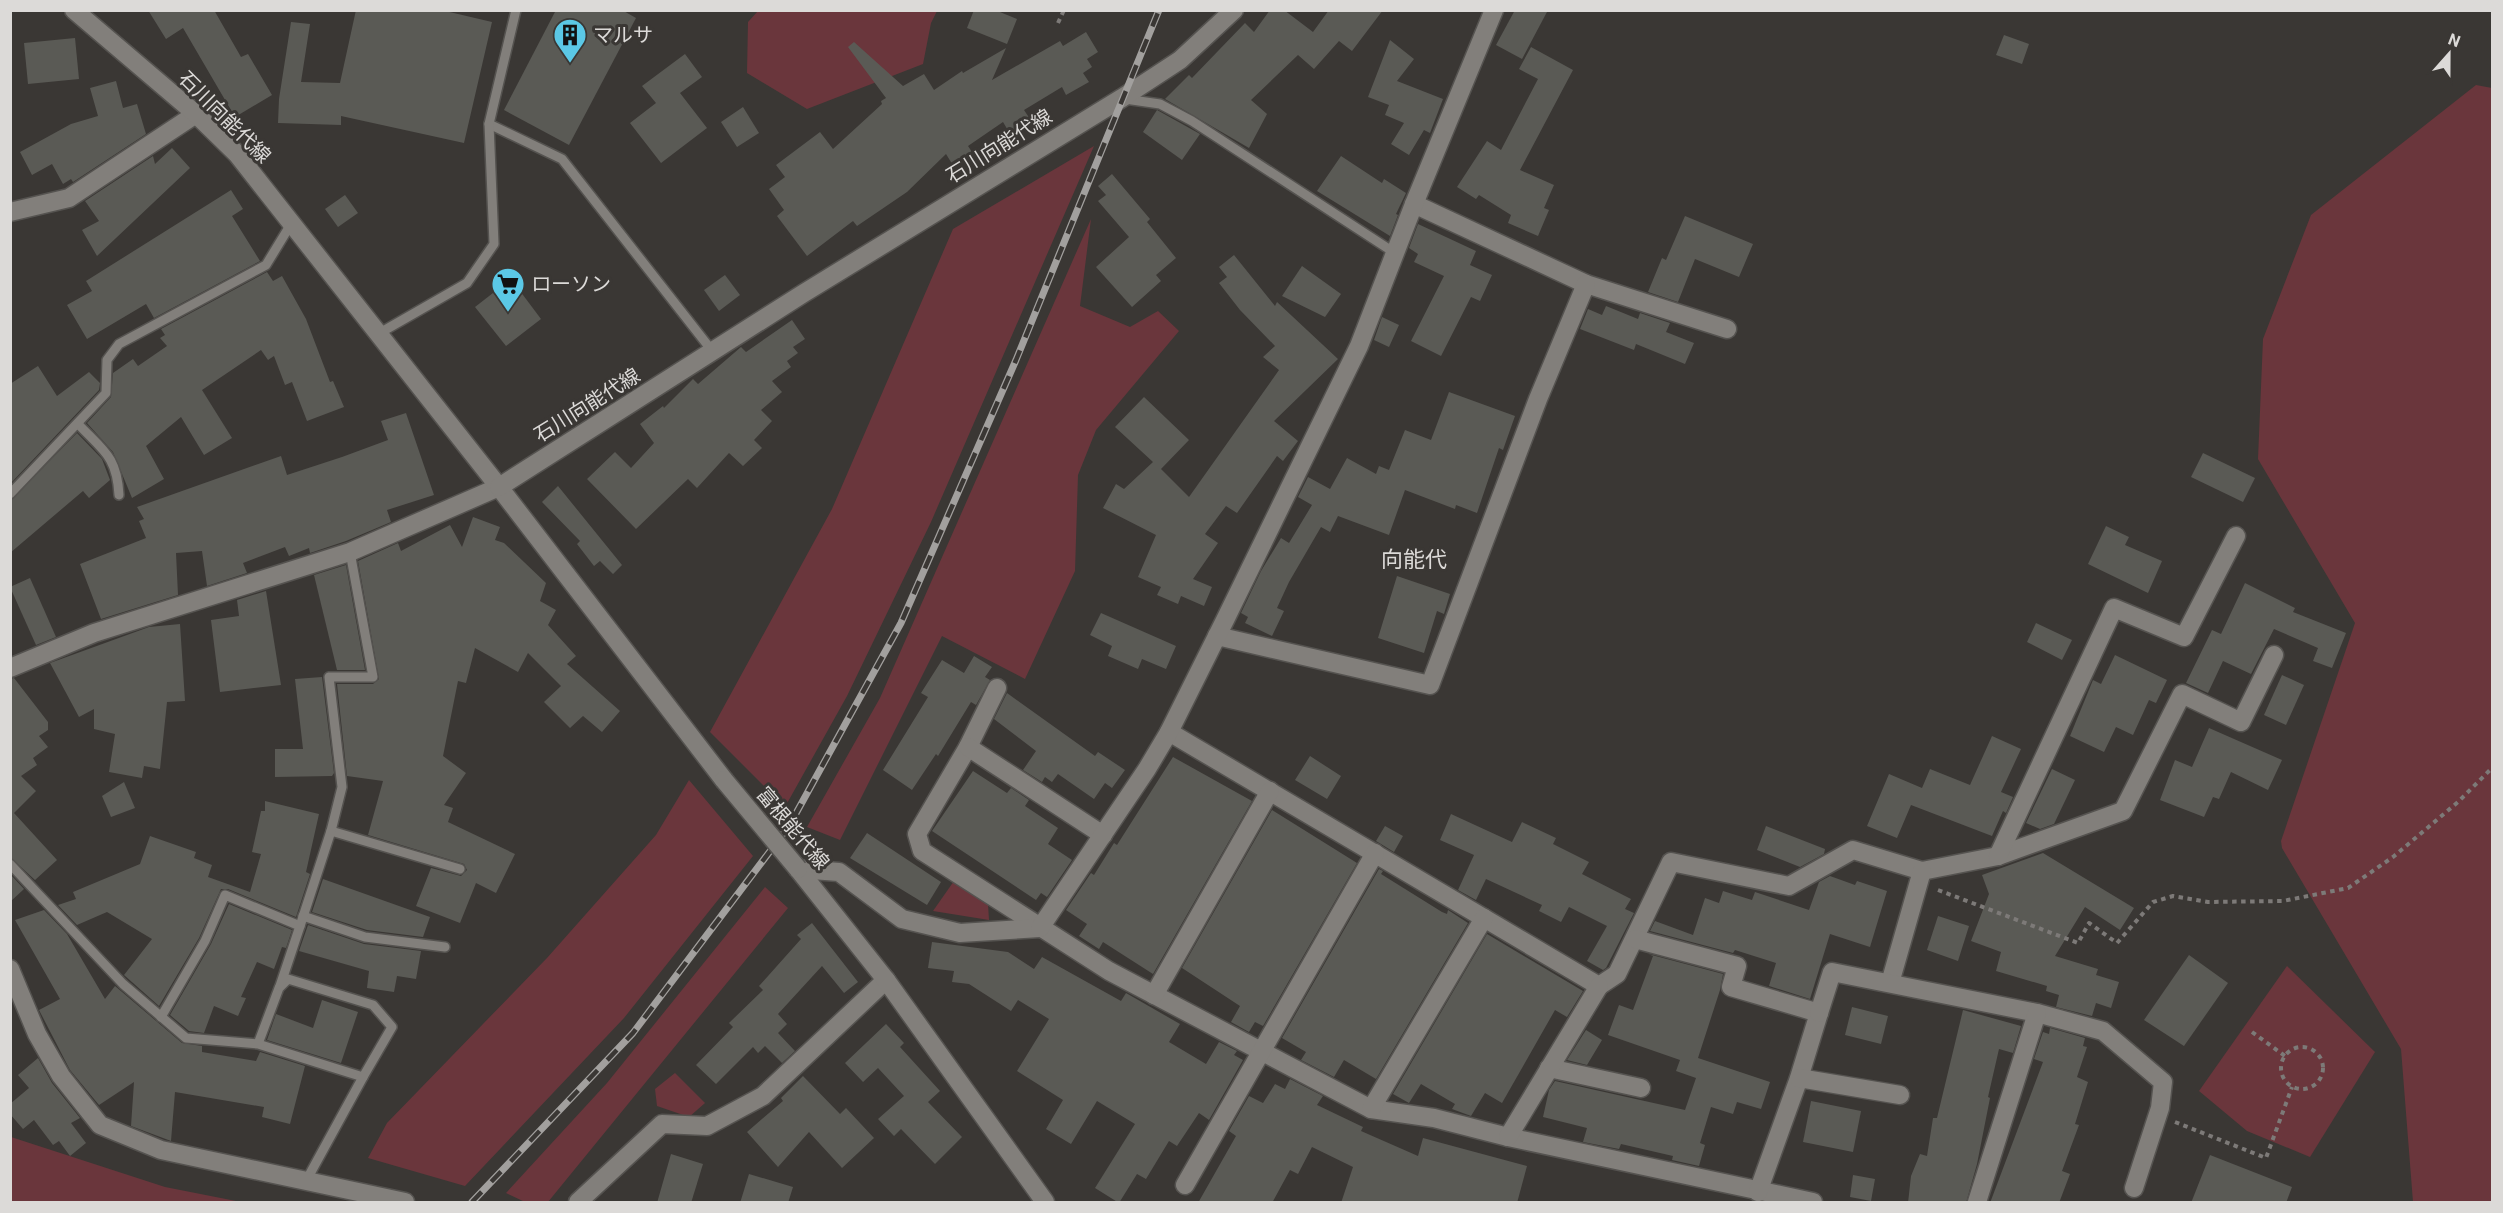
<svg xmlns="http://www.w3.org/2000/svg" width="2503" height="1213" font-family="Roboto,'Noto Sans JP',sans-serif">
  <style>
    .green { fill: #6a363c }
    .building { fill: #5a5a55 }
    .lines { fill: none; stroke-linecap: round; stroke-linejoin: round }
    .lane-casing { stroke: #555350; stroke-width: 12 }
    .street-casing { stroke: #555350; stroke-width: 21 }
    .secondary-casing { stroke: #555350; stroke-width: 21 }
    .path { stroke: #7d7a78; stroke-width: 4; stroke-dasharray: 4.5 4.5; stroke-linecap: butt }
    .lane { stroke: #827f7b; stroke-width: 9 }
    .street { stroke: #827f7b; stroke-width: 18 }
    .secondary { stroke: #827f7b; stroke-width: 18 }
    .rail-casing { stroke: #a2a09e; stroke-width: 7 }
    .rail { stroke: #3a3734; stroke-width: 4.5; stroke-dasharray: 14; stroke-linecap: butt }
    .secondary-bridge-casing { stroke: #555350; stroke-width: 21; stroke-linecap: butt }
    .secondary-bridge { stroke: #827f7b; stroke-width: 18 }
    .labels { text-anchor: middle; stroke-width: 6; stroke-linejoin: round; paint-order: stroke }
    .poi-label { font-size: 20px; fill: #dcdad8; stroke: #3a3734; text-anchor: start }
    .street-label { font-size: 20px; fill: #dcdad8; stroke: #3a3734 }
    .quarter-label { font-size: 22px; fill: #dcdad8; stroke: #3a3734 }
  </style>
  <rect width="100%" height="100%" fill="#3a3734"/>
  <g class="green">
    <path d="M758,11H937L931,23L923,64L807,109L747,73L748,22Z"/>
    <path d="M2476,85L2492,88V1202H2413L2401,1049L2282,848L2281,841L2355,623L2258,459L2263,339L2311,215Z"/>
    <path d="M1094,146L931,522L847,696L785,807L710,732L832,509L953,229Z"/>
    <path d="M1091,219L1080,306L1130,327L1158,311L1179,331L1096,430L1078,475L1075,571L1025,679L942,636L840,840L807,827L880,698Z"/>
    <path d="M689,780L753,856L624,1018L465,1186L368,1158L387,1123L547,958L656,835Z"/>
    <path d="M954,881L988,904L989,920L933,911Z"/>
    <path d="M765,887L788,908L548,1202H525L506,1193L607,1083Z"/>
    <path d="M2287,966L2375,1052L2310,1157L2247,1131L2199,1091Z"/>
    <path d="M675,1073L705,1103L689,1117L657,1106L655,1089Z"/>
    <path d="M11,1137L165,1187L241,1202H11Z"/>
  </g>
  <g class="building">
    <path d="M148,10H214L241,57L248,54L272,95L235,117L183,28L166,39Z"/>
    <path d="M356,10H441L492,22L464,143L341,116V125L278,123L279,99L291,22L310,24L301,82L340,83Z"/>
    <path d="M556,10H622L636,18L569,145L504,110Z"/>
    <path d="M974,10H995L1017,19L1007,44L967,28Z"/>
    <path d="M1270,10H1284L1313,32L1329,10H1383L1352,51L1339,41L1314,69L1298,55L1251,100L1267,114L1249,148L1165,99L1189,75L1192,78L1245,23L1254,32Z"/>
    <path d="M1515,10H1548L1522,59L1496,45Z"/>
    <path d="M1086,32L1098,52L1087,59L1092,67L1083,73L1089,82L1066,95L1062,87L1024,110L1030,119L1009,132L1003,122L968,146L974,155L954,167L946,154L907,192L857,226L853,221L807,256L777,216L784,210L769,189L785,177L776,165L820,132L833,149L882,104L881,101L886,98L848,47L854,42L903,86L924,74L934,90L962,71L963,73L1006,48L992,80L1060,41L1063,46Z"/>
    <path d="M2004,35L2029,44L2022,64L1996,55Z"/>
    <path d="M75,38L79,79L28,84L24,43Z"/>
    <path d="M1390,40L1414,59L1397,81L1443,99L1430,133L1424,130L1409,155L1391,144L1404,123L1385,115L1389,105L1368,97Z"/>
    <path d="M1531,47L1573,70L1520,170L1554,185L1544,208L1549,210L1538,236L1508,223L1511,215L1479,195L1476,199L1457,187L1487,141L1501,150L1538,79L1519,69Z"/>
    <path d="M685,54L702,77L680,93L707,128L661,163L630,123L656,103L642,86Z"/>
    <path d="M116,81L123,108L137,104L146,134L73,182L71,179L63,184L52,164L32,175L20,152L71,124L98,116L90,88Z"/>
    <path d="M743,107L759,133L737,147L721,122Z"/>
    <path d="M1157,110L1200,134L1182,160L1143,132Z"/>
    <path d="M172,148L190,168L97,256L82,230L99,221L85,201L153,156L155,164Z"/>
    <path d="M1341,156L1382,183L1384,179L1406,193L1396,214L1398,215L1390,236L1317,191Z"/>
    <path d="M1112,174L1150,219L1147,222L1176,258L1156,275L1161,281L1132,307L1096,267L1129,237L1098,201L1106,195L1098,186Z"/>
    <path d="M231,190L243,209L232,216L260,261L154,318L146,304L87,339L67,305L92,291L86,281Z"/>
    <path d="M345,195L358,213L338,227L325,209Z"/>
    <path d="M1685,216L1753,244L1739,277L1695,259L1678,302L1648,292L1662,258L1666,260Z"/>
    <path d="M1418,224L1476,251L1470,265L1492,275L1480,301L1471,297L1441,356L1411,341L1444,276L1414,262L1418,254L1409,248Z"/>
    <path d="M1234,255L1275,306L1277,302L1338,359L1274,421L1298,441L1283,461L1277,456L1237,513L1226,506L1205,534L1218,543L1193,579L1212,587L1204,606L1181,596L1178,604L1157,595L1161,587L1138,577L1156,535L1103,508L1116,484L1124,489L1153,462L1115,427L1144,397L1189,440L1161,469L1189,497L1279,370L1263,357L1275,346L1240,310L1219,283L1227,277L1219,267Z"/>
    <path d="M1302,266L1341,294L1325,317L1282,296Z"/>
    <path d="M267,272L273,281L282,276L306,319L330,382L333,381L344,407L307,421L292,382L285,385L274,356L268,360L261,350L202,390L232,438L204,455L181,417L146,446L164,479L132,498L113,452L87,423L111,397L113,373L133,359L138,366L167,346L160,338L165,335L161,329Z"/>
    <path d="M725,275L740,295L719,311L704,290Z"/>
    <path d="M511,279L541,319L506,346L475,307Z"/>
    <path d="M1606,306L1638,319L1640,313L1670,323L1666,332L1694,343L1685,364L1636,344L1634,350L1580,329L1588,309L1602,315Z"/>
    <path d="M1382,317L1399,325L1389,347L1374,340Z"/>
    <path d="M792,320L805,339L793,347L798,353L787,361L791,367L772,381L782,392L761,410L772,421L754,440L762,448L743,466L729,453L697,488L688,479L636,529L587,479L615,452L631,468L654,443L640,424L663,406L664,408L693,379L698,384L741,347L746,352Z"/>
    <path d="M38,366L57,396L89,372L100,383L99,390L10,484V384Z"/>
    <path d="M1449,392L1515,416L1503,450L1499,448L1477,513L1456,505L1455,509L1405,490L1389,535L1338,516L1330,532L1321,527L1289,582L1277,608L1284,611L1272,636L1245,623L1248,617L1241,613L1261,571L1281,538L1289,543L1312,505L1298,497L1308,477L1330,489L1347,458L1376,474L1379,466L1389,470L1405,430L1431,440Z"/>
    <path d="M406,413L434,495L387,510L391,522L346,541L310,553L309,548L289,556L285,547L243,563L247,573L207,586L202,551L176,553L178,595L101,619L80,564L146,538L139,521L144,519L137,507L281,456L287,475L342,457L388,440L381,421Z"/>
    <path d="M77,433L102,459L110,480L89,498L83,491L10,553V501Z"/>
    <path d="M2203,453L2255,478L2243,502L2191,477Z"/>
    <path d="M558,486L622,565L613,574L600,561L594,566L577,544L580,541L542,502Z"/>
    <path d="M473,517L500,527L495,540L504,543L546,583L540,601L556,610L548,625L576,656L567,664L620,711L602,732L583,716L570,728L544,702L561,686L528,653L518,672L475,648L466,683L458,681L443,756L466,773L444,805L453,808L448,822L515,854L496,893L476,883L460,923L416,906L431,868L461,876L467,870L464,864L368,835L383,781L347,776L337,684H373L379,679L358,561L398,543L401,551L450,525L462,547Z"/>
    <path d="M2106,526L2129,537L2125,545L2162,561L2148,593L2088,564Z"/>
    <path d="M346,565L365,670H337L314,575Z"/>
    <path d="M1397,576L1450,594L1444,614L1437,611L1424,653L1378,638Z"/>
    <path d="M30,578L56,637L36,645L10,587Z"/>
    <path d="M2245,583L2295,608L2293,612L2346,633L2332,668L2313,661L2318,648L2274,629L2251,674L2223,661L2208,693L2186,683L2212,630L2221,634Z"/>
    <path d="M266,591L281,685L220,692L211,620L239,616L237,600Z"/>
    <path d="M1101,613L1176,646L1166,669L1142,659L1138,669L1108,656L1112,646L1090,635Z"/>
    <path d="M2036,623L2072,640L2062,660L2027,642Z"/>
    <path d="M180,624L185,701L167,702L160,769L144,766L142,778L109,772L115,734L94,729V709L79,717L50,663L149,627Z"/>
    <path d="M2115,655L2167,680L2156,703L2149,700L2133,735L2116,727L2104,752L2070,736L2093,680L2101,684Z"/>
    <path d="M974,656L992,667L985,677L990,680L976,705L971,702L938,756L936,754L912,790L883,770L928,697L921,693L942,660L964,673Z"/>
    <path d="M2282,675L2304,685L2286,725L2264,715Z"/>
    <path d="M322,677L334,773L332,776L275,777V749H303L295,679Z"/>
    <path d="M14,678L48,722V730L39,736L48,747L33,758L37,765L21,776L36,791L14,813L57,860L35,880L10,857V679Z"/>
    <path d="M1007,693L1095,756L1098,752L1125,770L1112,788L1105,783L1094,799L1058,774L1052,782L1045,777L1042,782L1023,770L1036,751L994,719Z"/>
    <path d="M2209,728L2282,760L2268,790L2231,772L2219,799L2213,797L2204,817L2160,800L2175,760L2192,767Z"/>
    <path d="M1992,736L2021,749L2001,792L2013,797L2006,813L2003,811L1992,836L1911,805L1897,838L1867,826L1889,774L1922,788L1930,769L1970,785Z"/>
    <path d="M1310,756L1341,776L1327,799L1295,780Z"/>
    <path d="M1173,757L1252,801L1153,974L1103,942L1099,949L1079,936L1087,924L1066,910L1091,873L1094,875L1114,843L1117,845Z"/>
    <path d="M2052,769L2075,780L2054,824L2040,829L2026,823Z"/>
    <path d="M973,771L1007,793L1011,788L1029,800L1025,806L1058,828L1048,844L1072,860L1047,897L1041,893L1036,900L932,831Z"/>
    <path d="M124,782L135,808L111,817L102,796Z"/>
    <path d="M265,801L319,814L306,872L310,874L296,917L228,889H221L199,938L159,1006L124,975L152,939L107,912L77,925L58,905L76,899L73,892L140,864L150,836L196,852L194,858L212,865L208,877L250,892L261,854L252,852L261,811H265Z"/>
    <path d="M1272,810L1357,863L1263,1026L1255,1022L1249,1032L1231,1022L1240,1006L1182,968Z"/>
    <path d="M1451,814L1512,842L1522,822L1556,838L1553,844L1589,862L1582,874L1631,899L1625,909L1634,913L1606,968L1603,970L1587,961L1607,926L1569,907L1561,922L1539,911L1542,905L1486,879L1476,900L1458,890L1474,855L1440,840Z"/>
    <path d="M1385,826L1403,836L1394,852L1376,841Z"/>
    <path d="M1766,826L1825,849L1824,854L1800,867L1757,850Z"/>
    <path d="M867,833L941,882L927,905L850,858Z"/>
    <path d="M2043,853L2134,908L2120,930L2085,907L2055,956L2098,969L2096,975L2119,982L2111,1008L2096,1003L2092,1016L2056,1007L2059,995L2046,991L2047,986L1996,971L2001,952L1971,941L1989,894L1982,875Z"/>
    <path d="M1379,869L1383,871L1381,874L1442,912L1447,914L1448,910L1468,923L1376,1079L1344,1060L1334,1077L1301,1060L1306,1052L1282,1038Z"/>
    <path d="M10,874L24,889L10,902Z"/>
    <path d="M1830,876L1855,885L1857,881L1887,891L1870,947L1830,934L1810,999L1769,986L1776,963L1735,950L1733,953L1650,931L1655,921L1693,935L1705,898L1719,903L1723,891L1752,900L1755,892L1809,910L1819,882Z"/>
    <path d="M323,879L430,917L423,937L367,930L312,912Z"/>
    <path d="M229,904L292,930L286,948L282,947L274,969L257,962L241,997L246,998L238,1016L214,1006L204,1033L189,1031L170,1015L211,944Z"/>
    <path d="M44,910L67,934L105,999L115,986L182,1043L202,1046V1052L256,1061L260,1052L305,1066L290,1124L262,1117L264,1107L175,1092L171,1141L131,1126L134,1082L99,1105L70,1070L39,1010L60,999L15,920Z"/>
    <path d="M1938,916L1969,926L1958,961L1927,950Z"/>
    <path d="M812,923L858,982L844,993L822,966L778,1014L787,1024L778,1033L795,1051L782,1063L765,1046L758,1053L753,1047L716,1084L696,1065L733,1027L729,1023L763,990L759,986L801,939L797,935Z"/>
    <path d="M308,925L364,944L421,951L416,979L397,976L394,992L367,988L369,971L299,951Z"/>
    <path d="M1487,934L1583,991L1567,1017L1555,1010L1502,1103L1485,1093L1471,1116L1452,1109L1455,1104L1421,1084L1409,1103L1393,1094Z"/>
    <path d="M932,942L1008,952L1034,969L1042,957L1121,1001L1126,993L1180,1024L1169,1042L1206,1064L1219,1042L1237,1051L1234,1055L1243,1060L1209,1120L1199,1113L1177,1146L1169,1141L1146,1179L1137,1174L1119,1203L1095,1188L1135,1124L1097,1101L1071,1144L1046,1129L1063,1100L1017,1071L1049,1019L1018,1000L1011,1011L969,984L952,982L954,971L928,968Z"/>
    <path d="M1648,954L1723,974L1720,990L1698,1058L1770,1082L1761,1109L1737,1102L1733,1114L1711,1107L1700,1143L1705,1145L1699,1166L1672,1160L1673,1156L1621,1144L1619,1149L1583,1142L1587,1128L1543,1117L1549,1090L1555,1081L1685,1110L1696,1078L1676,1071L1680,1060L1608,1035L1619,1005L1633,1010L1653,956Z"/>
    <path d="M2189,955L2228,983L2184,1046L2144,1020Z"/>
    <path d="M322,1000L358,1012L341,1063L267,1040L276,1014L313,1028Z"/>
    <path d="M1852,1007L1888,1016L1881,1044L1845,1035Z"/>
    <path d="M1963,1010L2021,1026L2013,1053L1999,1049L1988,1097L1990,1098L1977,1164L1966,1203H1908L1911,1176L1920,1154L1927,1156L1933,1118H1937Z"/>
    <path d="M886,1024L904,1043L900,1047L940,1091L928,1102L962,1137L935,1164L901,1129L894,1136L878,1119L904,1096L878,1068L863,1082L845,1063Z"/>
    <path d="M2050,1028L2085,1038L2083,1046L2087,1047L2077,1077L2088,1082L2075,1124L2079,1125L2062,1171L2070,1174L2059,1203H1990L2043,1062L2034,1059L2043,1032L2049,1034Z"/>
    <path d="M1586,1030L1602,1040L1587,1065L1567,1060Z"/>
    <path d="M38,1058L52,1083L80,1118L71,1123L86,1143L70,1156L59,1141L53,1145L34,1120L23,1129L10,1114V1104L29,1088L18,1075Z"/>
    <path d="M803,1076L840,1114L846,1108L874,1138L842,1168L809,1132L778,1167L747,1132L783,1101L781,1098Z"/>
    <path d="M1290,1079L1323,1096L1317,1105L1363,1127L1361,1131L1418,1156L1423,1138L1527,1166L1517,1203H1341L1353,1167L1312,1147L1298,1174L1290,1170L1272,1203H1198L1236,1136L1229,1131L1249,1096L1263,1103L1275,1084L1285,1089Z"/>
    <path d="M1811,1101L1861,1111L1853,1152L1803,1142Z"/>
    <path d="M671,1154L703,1164L691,1203H657Z"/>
    <path d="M2210,1155L2292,1187L2286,1203H2191Z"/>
    <path d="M749,1174L793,1187L788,1203H740Z"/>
    <path d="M1853,1175L1875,1179L1871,1201L1850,1197Z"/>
  </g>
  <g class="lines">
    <g class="lane-casing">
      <g id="lane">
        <path d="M1125,99L1160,104L1192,121L1395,253"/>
        <path d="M489,124L562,159L713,352"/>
        <path d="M378,334L467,283L494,244L489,124L516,10"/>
        <path d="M79,425C104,451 117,457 119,495"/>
        <path d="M10,494L106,393L107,360L119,344L266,265L291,224"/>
        <path d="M331,831L460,869"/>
        <path d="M10,864L123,984L186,1038L258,1044L363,1077L392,1027L373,1005L288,979L279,988L258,1044"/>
        <path d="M303,916L365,937L445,947"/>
        <path d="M300,926L331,831L342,787L329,677H373L350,552"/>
        <path d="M161,1017L205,941L225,895L300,926L280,986"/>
        <path d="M306,1181L363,1077"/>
      </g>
    </g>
    <g class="street-casing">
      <g id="street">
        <path d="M1414,204L1586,284L1727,329"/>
        <path d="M10,212L69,198L196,114"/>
        <path d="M1217,636L1430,685L1538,399L1586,284"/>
        <path d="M10,668L94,633L350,552L499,487"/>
        <path d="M997,688L968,747L917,834L922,851L1109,971L1371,1109L1434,1118L1508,1137L1813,1202"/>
        <path d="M1169,732L1599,986L1617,974L1671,862L1789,886L1853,850L1922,871L1998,856L2123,811L2182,694L2241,722L2274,655"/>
        <path d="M968,747L1103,835"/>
        <path d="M1998,856L2114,608L2184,637L2236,536"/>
        <path d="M798,869L839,872L902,919L960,933L1040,928"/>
        <path d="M1040,928L1147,769L1169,732L1225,620L1359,346L1414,204L1494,10"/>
        <path d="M1635,939L1737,966L1731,987L1819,1013L1799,1078L1758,1192"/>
        <path d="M10,969L37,1034L61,1076L100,1125L161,1150L405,1202"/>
        <path d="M1890,983L1922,871"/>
        <path d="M1154,995L1270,791"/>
        <path d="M1819,1013L1832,972L2037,1013L2103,1031L2163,1082L2160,1108L2134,1188"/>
        <path d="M1549,1068L1641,1088"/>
        <path d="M1799,1078L1900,1095"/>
        <path d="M1371,1109L1484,918"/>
        <path d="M1508,1137L1599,986"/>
        <path d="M1185,1185L1375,853"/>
        <path d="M578,1202L662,1124L707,1126L763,1096L886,980"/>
        <path d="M1977,1202L2037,1013"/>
      </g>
    </g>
    <g class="secondary-casing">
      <g id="secondary">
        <path d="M74,10L196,114L237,154L499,487L724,780"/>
        <path d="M499,487L804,293L1122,98L1180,60L1234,10"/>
        <path d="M798,869L886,980L1045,1202"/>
      </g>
    </g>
    <g class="path">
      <path d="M1058,23L1064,10"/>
      <path d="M1938,890L2078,943L2089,923L2117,943L2153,902L2173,896L2208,902L2283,901L2348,888L2393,857L2458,802L2492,768"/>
      <path d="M2252,1032L2285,1056"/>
      <circle cx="2302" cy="1068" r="21"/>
      <path d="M2175,1122L2266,1158L2292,1087"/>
    </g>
    <use href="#lane" class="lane"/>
    <use href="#street" class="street"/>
    <use href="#secondary" class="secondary"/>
    <g class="rail-casing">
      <path id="rail" d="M472,1202L633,1033L789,826L901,623L1016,360L1159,10"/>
    </g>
    <use href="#rail" class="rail"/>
    <g class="secondary-bridge-casing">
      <path id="secondary-bridge" d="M724,780L798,869"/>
    </g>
    <use href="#secondary-bridge" class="secondary-bridge"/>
  </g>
  <defs>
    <g id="building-pin" transform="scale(1.725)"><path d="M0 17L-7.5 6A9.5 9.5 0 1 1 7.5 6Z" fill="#5bc8e6" stroke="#3a3734"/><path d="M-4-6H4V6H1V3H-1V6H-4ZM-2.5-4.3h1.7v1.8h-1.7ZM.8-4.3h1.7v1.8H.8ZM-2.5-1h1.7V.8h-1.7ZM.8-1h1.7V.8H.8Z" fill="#111"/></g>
    <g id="supermarket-pin" transform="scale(1.725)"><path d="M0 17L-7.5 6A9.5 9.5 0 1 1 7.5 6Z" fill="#5bc8e6" stroke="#3a3734"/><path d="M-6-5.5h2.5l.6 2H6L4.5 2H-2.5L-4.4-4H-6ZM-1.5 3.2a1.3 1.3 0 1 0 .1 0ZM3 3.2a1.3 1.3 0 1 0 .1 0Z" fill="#111"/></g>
  </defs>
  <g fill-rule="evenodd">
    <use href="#building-pin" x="570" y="35"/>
    <use href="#supermarket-pin" x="508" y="284"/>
  </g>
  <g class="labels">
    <g class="poi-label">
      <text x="593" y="42">マルサ</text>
      <text x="531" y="291">ローソン</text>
    </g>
    <g class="street-label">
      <text transform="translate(225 117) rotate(45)" y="7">石川向能代線</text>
      <text transform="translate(999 146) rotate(-32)" y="7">石川向能代線</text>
      <text transform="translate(587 405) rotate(-32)" y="7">石川向能代線</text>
      <text transform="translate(793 828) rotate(50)" y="7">富根能代線</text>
    </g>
    <g class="quarter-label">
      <text x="1414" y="567">向能代</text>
    </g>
  </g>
  <rect width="2503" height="1213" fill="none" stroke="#dcdad8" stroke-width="24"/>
  <g transform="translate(2449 54) rotate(21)" stroke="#3a3734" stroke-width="4.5" paint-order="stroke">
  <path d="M0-4.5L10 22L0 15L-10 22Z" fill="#dcdad8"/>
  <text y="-9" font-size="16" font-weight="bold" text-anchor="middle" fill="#dcdad8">N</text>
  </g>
</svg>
